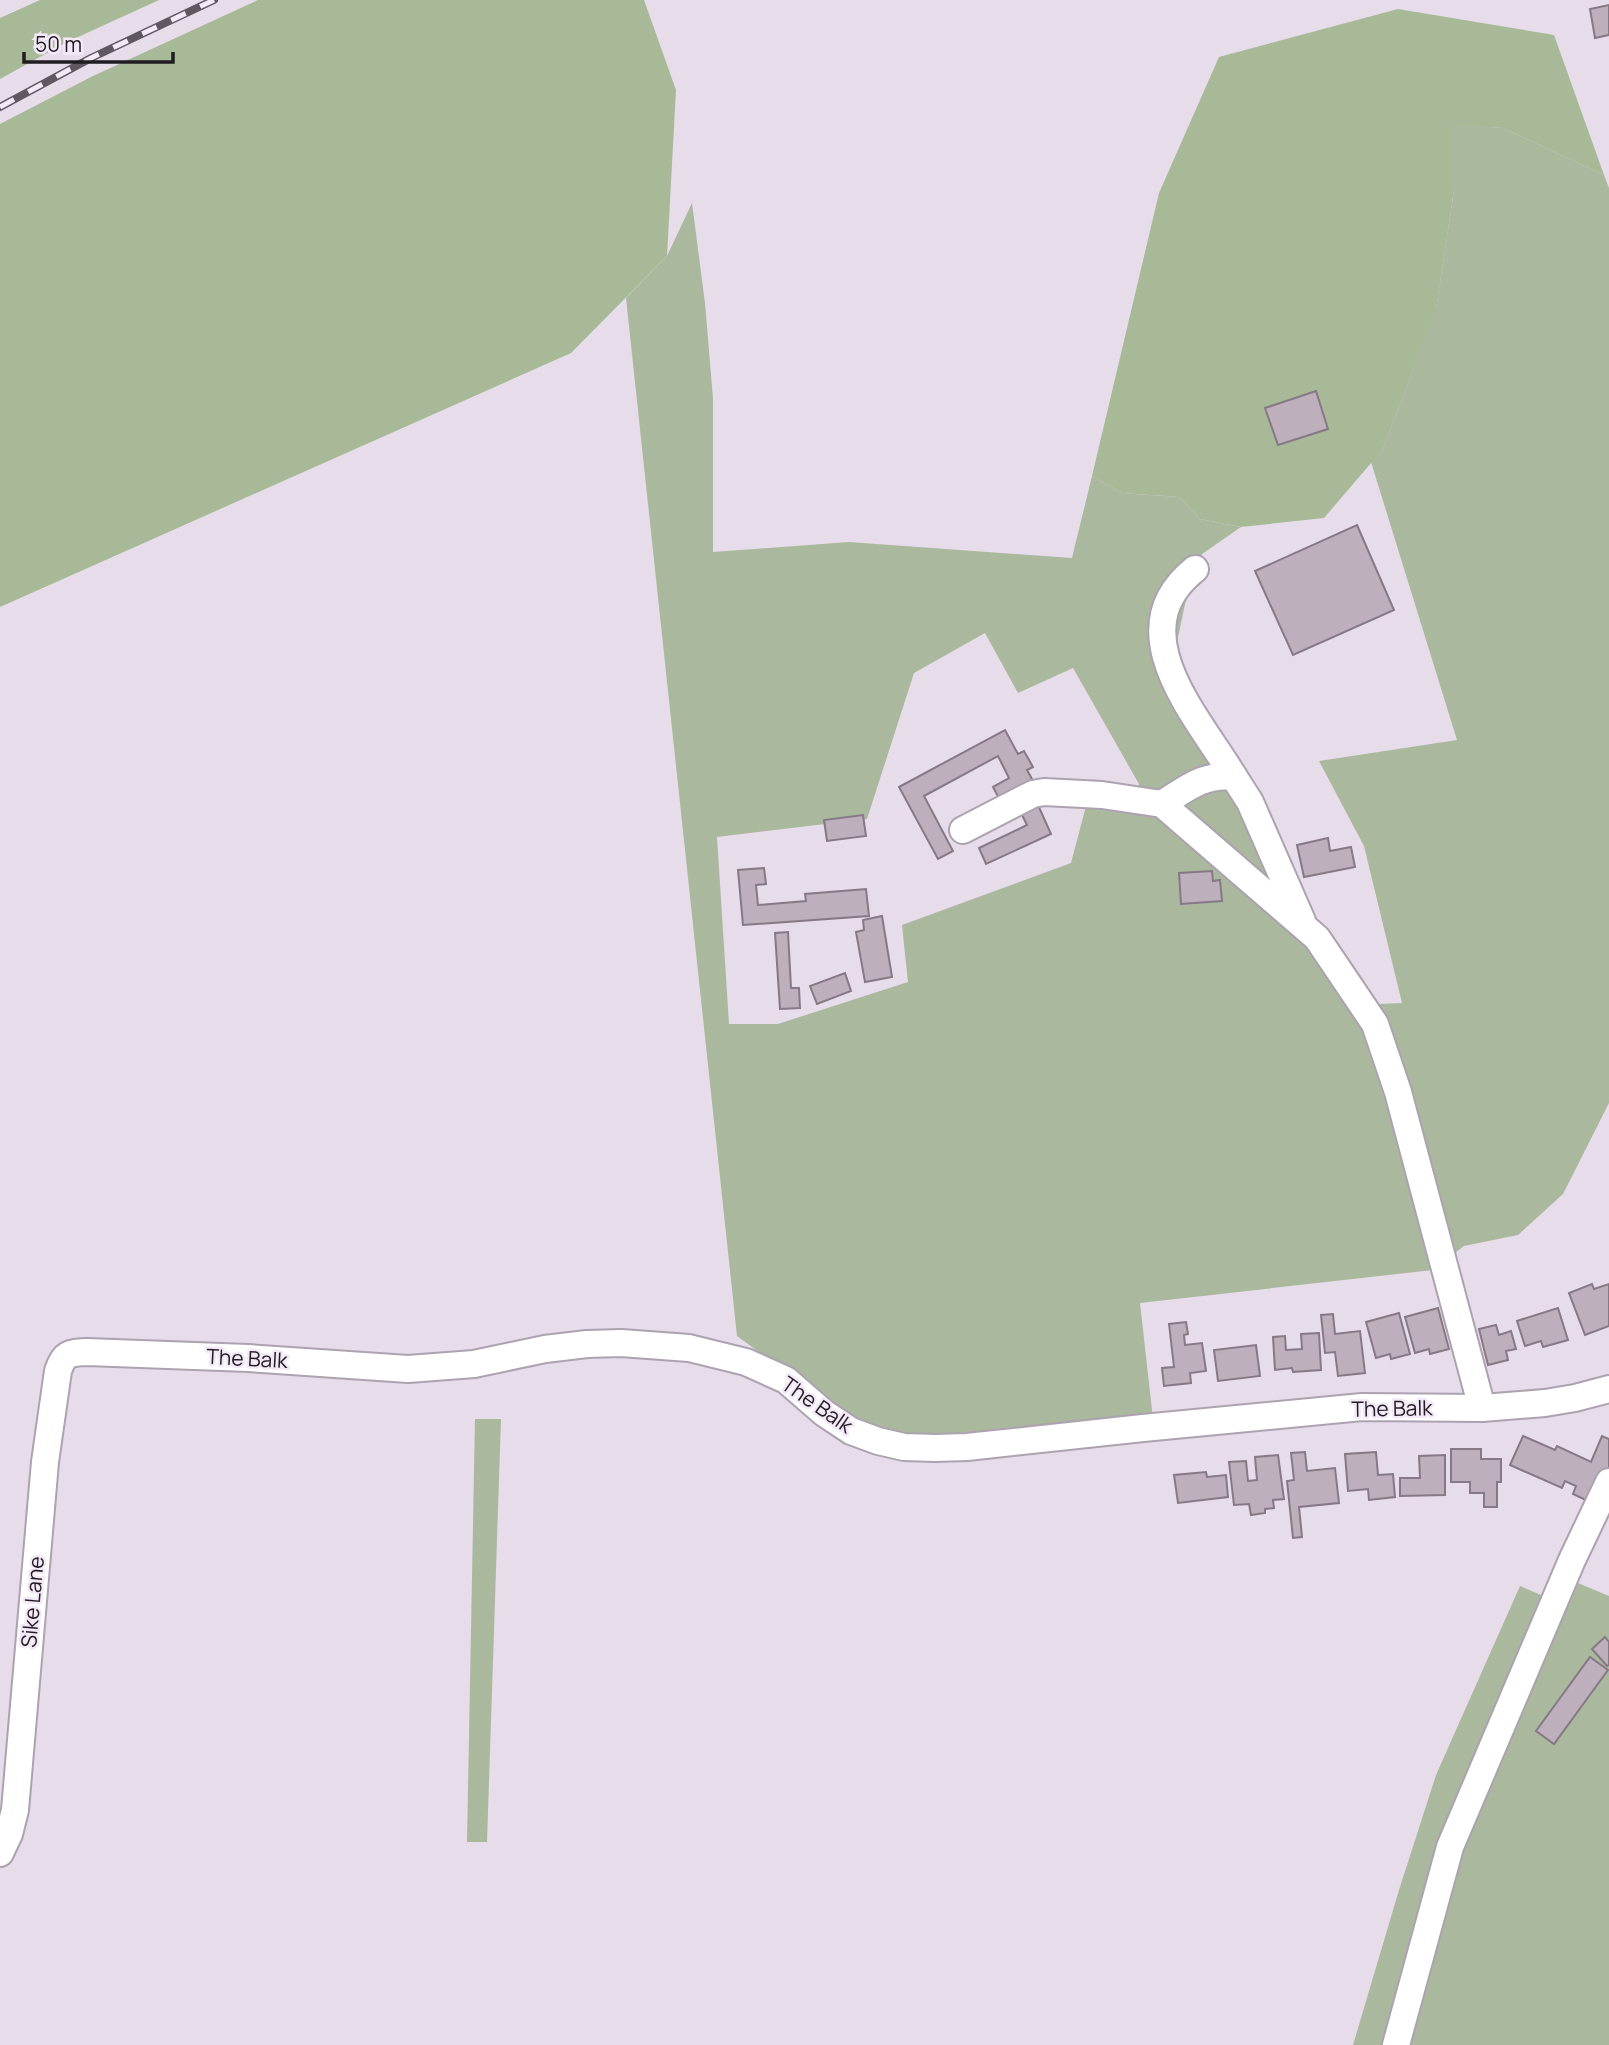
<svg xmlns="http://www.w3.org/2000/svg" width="1609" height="2045" font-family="Manrope,sans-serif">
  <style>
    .green { fill: #aab89e; fill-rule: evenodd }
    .forest { fill: #a7b997 }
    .building { fill: #bdafbc; stroke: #867985; stroke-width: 2 }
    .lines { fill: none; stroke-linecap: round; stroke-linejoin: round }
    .minor-casing { stroke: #ada2b0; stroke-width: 30 }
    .minor { stroke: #fff; stroke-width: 26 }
    .rail-casing { stroke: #5f5860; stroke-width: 8 }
    .rail { stroke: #f4e9f7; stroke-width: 5; stroke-dasharray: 16; stroke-linecap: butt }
    .labels { text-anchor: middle; stroke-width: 5; stroke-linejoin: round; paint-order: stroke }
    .street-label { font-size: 21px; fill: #211c22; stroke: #f4e9f7 }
  </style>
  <rect width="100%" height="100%" fill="#e7dcea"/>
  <g class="green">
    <path d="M1454,124L1503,128L1604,175L1609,188V1103L1563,1194L1518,1235L1464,1246L1433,1270L1140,1303L1153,1419L902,1437L855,1422L737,1336L626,298L667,256L692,203L705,303L713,399V552L849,542L1072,558L1092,476L1122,493L1179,497L1200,519L1241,527L1202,554L1185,604L1176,647L1193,691L1313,917L1378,1004L1402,1003L1364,846L1319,761L1457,740L1371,462L1383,449L1436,309L1454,190ZM985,633L1018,693L1073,668L1139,784L1136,808L1106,809L1086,806L1071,863L902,925L908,982L778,1024H729L717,837L867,819L914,673Z"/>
    <path d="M475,1419H501L487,1842H467Z"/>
    <path d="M1573,1581L1609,1596V2045H1398L1468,1837Z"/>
    <path d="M1520,1586L1548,1598L1386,2045H1353L1399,1890L1436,1775Z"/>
  </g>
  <g class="forest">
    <path d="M40,0H159L65,43L0,79V18Z"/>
    <path d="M258,0H644L676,90L667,256L571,353L0,607V124L93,76Z"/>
    <path d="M1398,9L1554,35L1604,175L1503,128L1454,125V190L1436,310L1383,449L1324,518L1241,527L1200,519L1179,497L1122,493L1092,476L1159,193L1219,57Z"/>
  </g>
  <g class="building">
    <path d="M1609,5V35L1595,38L1590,9Z"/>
    <path d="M1316,391L1328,429L1278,445L1265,408Z"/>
    <path d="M1357,525L1394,610L1293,655L1255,571Z"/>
    <path d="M1005,730L1018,754L1024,751L1033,767L1027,770L1036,786L1002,804L993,787L1009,778L998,756L924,796L953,851L938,859L899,787Z"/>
    <path d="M1038,805L1051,834L986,864L979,848L1027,825L1021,813Z"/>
    <path d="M863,815L866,836L827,841L824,820Z"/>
    <path d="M1328,838L1330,851L1351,847L1355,867L1304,877L1297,845Z"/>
    <path d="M764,868L766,884L756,885L758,905L806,901L805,894L866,889L869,916L743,925L738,870Z"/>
    <path d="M1212,871L1213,881L1220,880L1222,901L1181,904L1179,873Z"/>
    <path d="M882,916L892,977L865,982L856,932L864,930L863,920Z"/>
    <path d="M788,932L791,988H799L800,1008L780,1009L775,933Z"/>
    <path d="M845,973L851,991L817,1004L810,986Z"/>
    <path d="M1592,1284L1594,1289L1609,1284V1326L1585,1335L1569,1293Z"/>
    <path d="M1438,1308L1449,1349L1430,1354L1429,1349L1415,1353L1405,1317Z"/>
    <path d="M1558,1308L1568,1340L1543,1347L1541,1341L1525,1346L1517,1321Z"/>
    <path d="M1399,1313L1410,1354L1391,1359L1390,1354L1376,1358L1366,1322Z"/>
    <path d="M1333,1314L1335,1334L1360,1331L1365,1373L1338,1376L1335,1352L1325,1353L1321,1315Z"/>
    <path d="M1186,1322L1188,1334L1184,1335L1185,1345L1202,1343L1206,1371L1190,1373L1191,1383L1164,1386L1162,1368L1174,1367L1169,1324Z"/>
    <path d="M1496,1325L1499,1335L1511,1331L1516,1349L1506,1351L1508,1360L1488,1365L1479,1329Z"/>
    <path d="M1319,1333L1321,1370L1293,1372L1292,1368L1275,1370L1273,1337L1285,1336L1286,1350L1302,1349L1301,1334Z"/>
    <path d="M1256,1345L1260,1376L1218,1381L1214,1350Z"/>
    <path d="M1523,1436L1555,1450L1557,1446L1591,1462L1602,1436L1609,1439V1470L1594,1504L1573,1494L1576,1486L1565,1481L1562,1488L1510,1465Z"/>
    <path d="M1451,1449H1481V1459H1501V1482H1497V1507H1484V1493H1470V1482H1451Z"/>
    <path d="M1305,1452L1307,1471L1335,1468L1339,1503L1299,1507L1302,1537L1293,1538L1287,1481L1294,1480L1291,1453Z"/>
    <path d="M1376,1452L1378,1475L1393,1474L1395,1497L1369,1500L1368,1489L1348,1491L1345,1454Z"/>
    <path d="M1278,1455L1284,1499L1273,1500L1274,1508L1265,1509V1513L1251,1515L1249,1504L1234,1505L1229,1462L1246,1461L1248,1481L1257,1480L1255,1457Z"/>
    <path d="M1445,1455V1495L1400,1496V1478H1420L1419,1456Z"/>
    <path d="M1206,1472L1207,1477L1226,1475L1228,1497L1178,1503L1174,1475Z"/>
    <path d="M1605,1637L1609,1642V1665L1607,1666L1592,1649Z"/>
    <path d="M1590,1657L1608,1670L1554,1744L1536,1731Z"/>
  </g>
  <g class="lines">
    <g class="minor-casing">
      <g id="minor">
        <path d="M1195,569C1117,631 1198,717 1234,777"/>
        <path d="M1162,804C1186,789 1204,773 1234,777L1250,802L1302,921"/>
        <path d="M963,830L1033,794L1044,792L1102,795L1162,804L1317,938L1375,1024L1398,1092L1482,1408"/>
        <path d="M0,1853L9,1834L15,1810L45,1462L58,1371C64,1353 69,1353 87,1352L248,1358L408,1369L474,1364L545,1349L587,1344L621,1343L689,1348L746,1362L786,1380L824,1413L851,1431L878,1441L904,1447L935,1448L967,1447L1143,1428L1362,1407L1482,1408L1545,1403L1575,1398L1609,1389"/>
        <path d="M1396,2045L1450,1847L1572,1560L1609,1482"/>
      </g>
    </g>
    <use href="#minor" class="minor"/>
    <g class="rail-casing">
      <path id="rail" d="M0,107L91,58L214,0"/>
    </g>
    <use href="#rail" class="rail"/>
  </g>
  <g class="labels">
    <g class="street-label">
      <text transform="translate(247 1359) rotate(3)" y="7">The Balk</text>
      <text transform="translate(817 1405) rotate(35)" y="7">The Balk</text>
      <text transform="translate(1392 1409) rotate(-1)" y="7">The Balk</text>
      <text transform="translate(33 1602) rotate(-85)" y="7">Sike Lane</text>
    </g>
  </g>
  <path d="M24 52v10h149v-10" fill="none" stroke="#211c22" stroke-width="3.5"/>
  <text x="35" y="52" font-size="21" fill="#211c22" stroke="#f4e9f7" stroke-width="5" paint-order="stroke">50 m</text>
</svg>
